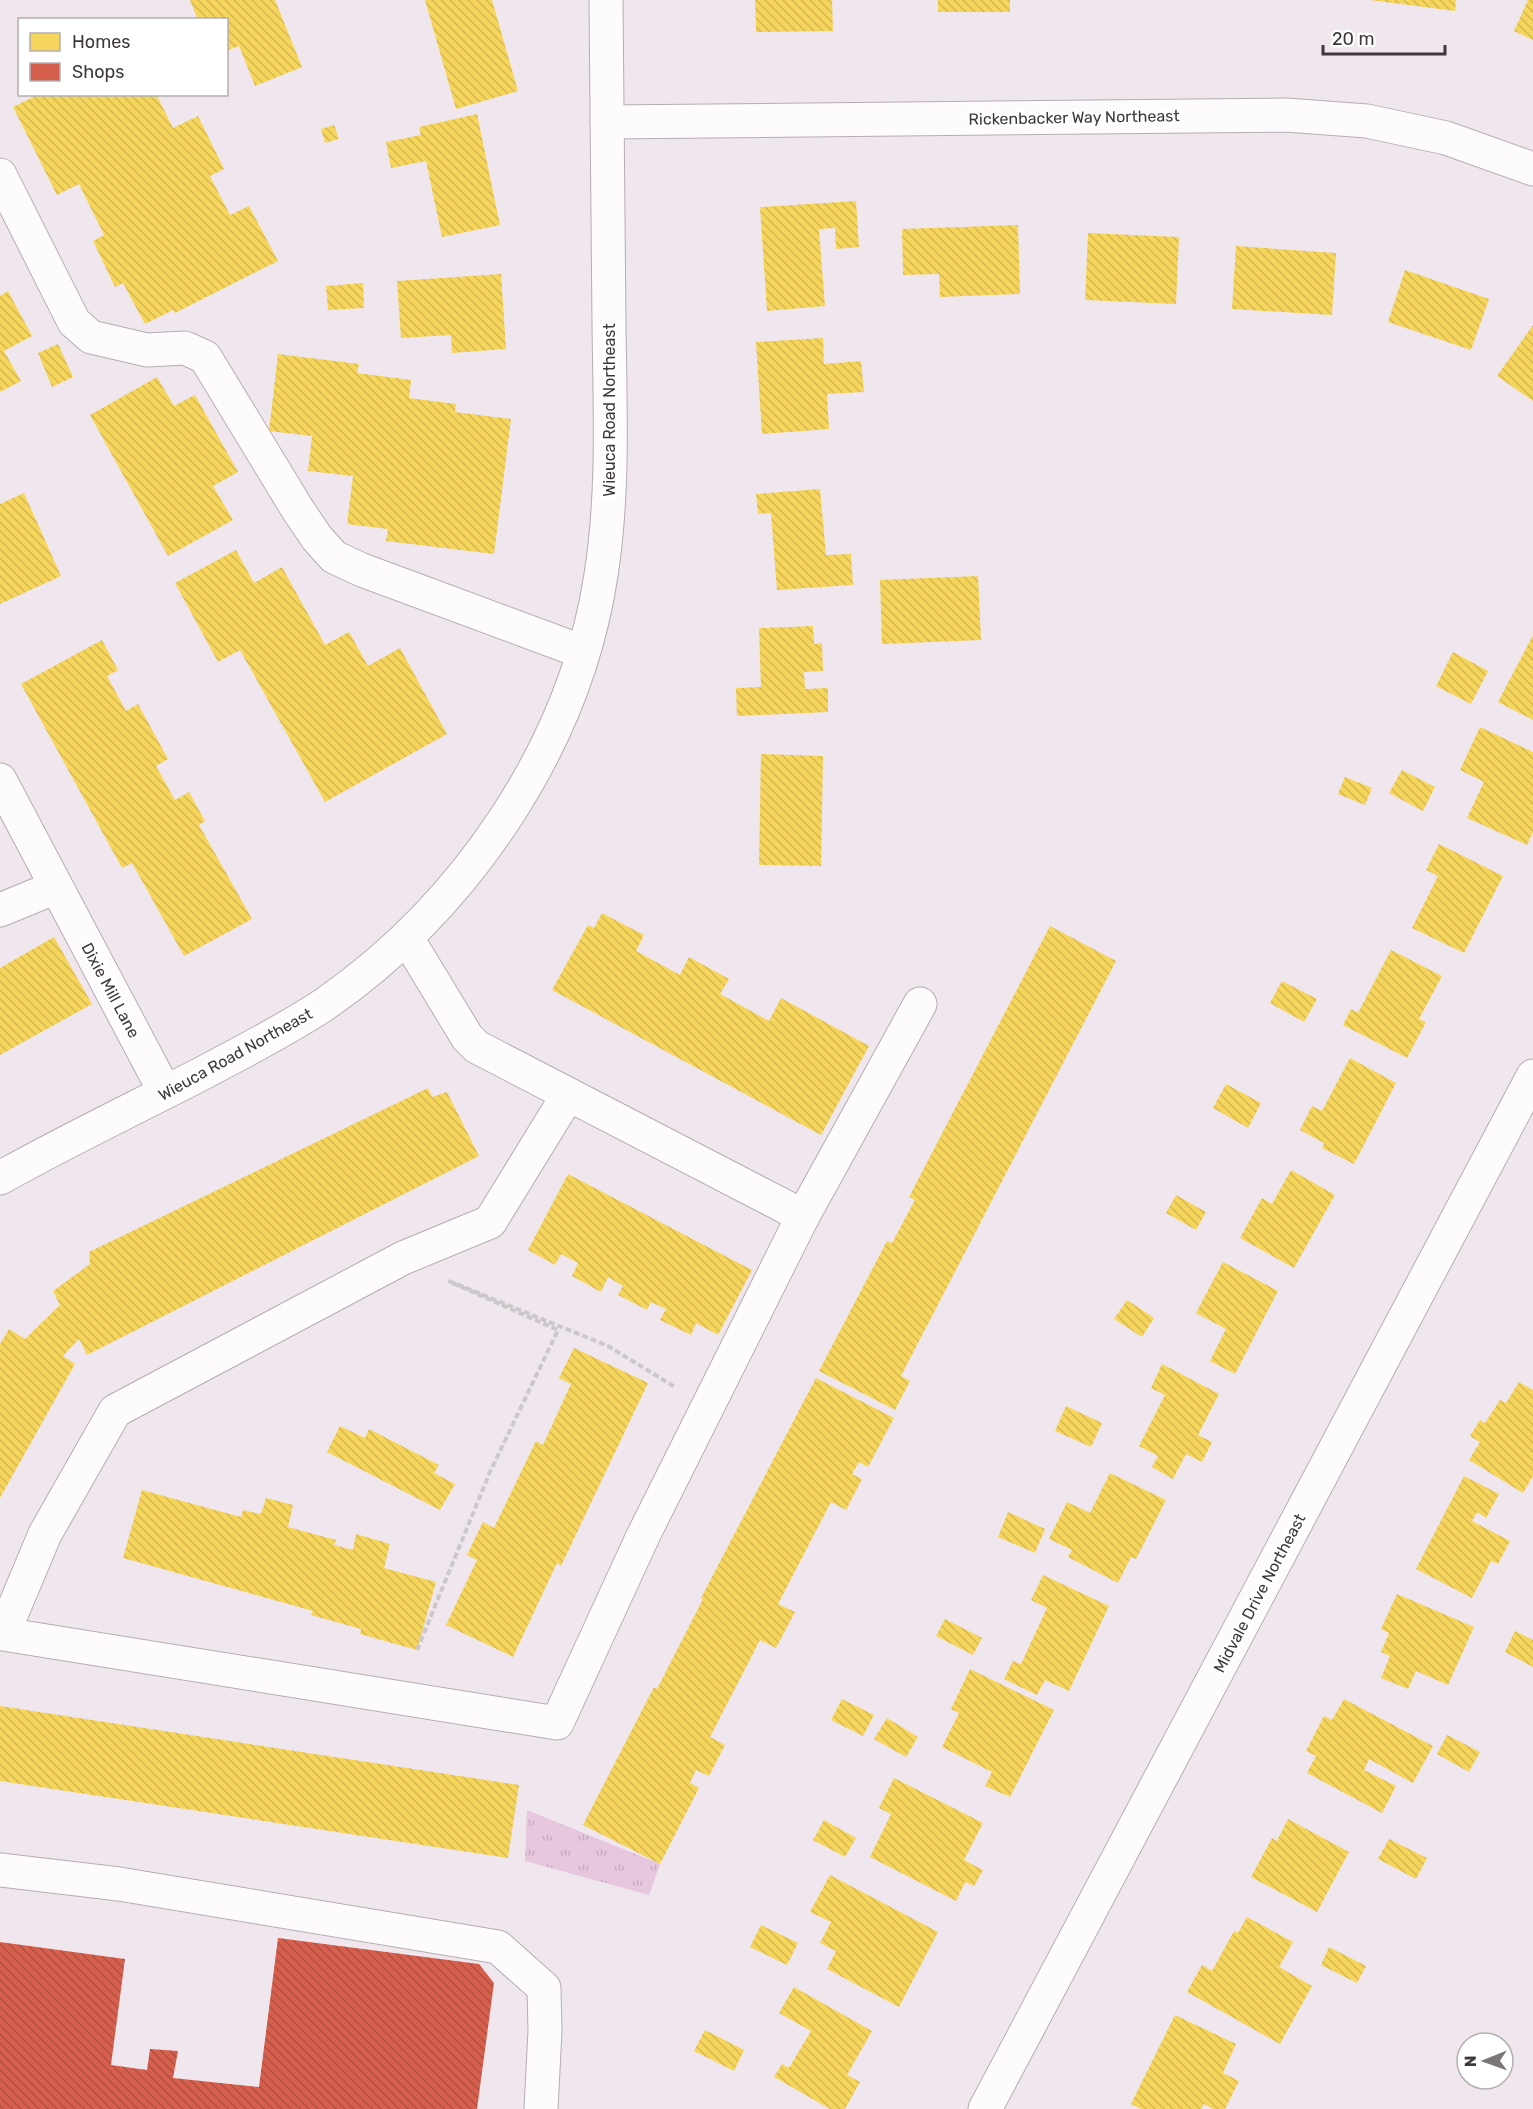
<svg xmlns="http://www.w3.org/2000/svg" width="1533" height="2109" font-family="Rubik,sans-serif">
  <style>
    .park { fill: url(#park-tufts) }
    .homes { fill: url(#homes-back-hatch) }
    .shops { fill: url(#shops-back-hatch) }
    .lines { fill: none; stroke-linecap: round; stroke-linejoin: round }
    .minor-casing { stroke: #b4adb2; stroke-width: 35 }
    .path { stroke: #cbc8cb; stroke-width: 4; stroke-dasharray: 6 3; stroke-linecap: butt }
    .minor { stroke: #fdfbfc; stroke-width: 33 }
    .labels { text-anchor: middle; stroke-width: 6; stroke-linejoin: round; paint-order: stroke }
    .street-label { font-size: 16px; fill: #3e383c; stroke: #fff }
  </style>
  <defs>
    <pattern id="park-tufts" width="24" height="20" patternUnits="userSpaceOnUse" patternTransform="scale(1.5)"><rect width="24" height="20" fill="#e6c7de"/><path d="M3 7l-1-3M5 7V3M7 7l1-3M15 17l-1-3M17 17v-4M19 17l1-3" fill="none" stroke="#c6acbf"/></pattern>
    <pattern id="homes-back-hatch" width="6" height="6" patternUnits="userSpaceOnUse" patternTransform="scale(1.5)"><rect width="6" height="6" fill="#f6d55c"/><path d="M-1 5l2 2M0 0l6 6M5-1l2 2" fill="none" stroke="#d4b851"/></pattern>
    <pattern id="shops-back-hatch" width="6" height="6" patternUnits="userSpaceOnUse" patternTransform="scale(1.5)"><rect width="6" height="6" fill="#d6604d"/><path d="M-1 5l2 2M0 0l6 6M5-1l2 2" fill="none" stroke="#af5041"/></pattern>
  </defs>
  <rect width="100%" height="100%" fill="#f0e7ee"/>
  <path class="park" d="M527,1810L660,1864L649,1895L525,1861Z"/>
  <g class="homes">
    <path d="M190,0H275L302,67L255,86L239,46L226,51V20H198Z"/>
    <path d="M425,0H492L518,91L456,109Z"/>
    <path d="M755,0H832L833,31L756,32Z"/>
    <rect x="938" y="0" width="72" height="12"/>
    <path d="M1370,0H1456L1455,11Z"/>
    <path d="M1528,0H1533V40L1514,31Z"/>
    <path d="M39,94H156L173,128L198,116L224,169L210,176L230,215L249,206L278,261L175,313L173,310L145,324L123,283L115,287L93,241L104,235L79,184L57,195L13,107Z"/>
    <path d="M477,114L500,225L442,237L426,161L391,168L386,142L421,135L419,127Z"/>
    <path d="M334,125L339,139L325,143L321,129Z"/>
    <path d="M856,201L859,247L836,249L835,228L819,229L825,306L767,311L760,207Z"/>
    <path d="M1018,225L1020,294L940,297L939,274L903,275L902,229Z"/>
    <path d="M1088,233L1179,237L1176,304L1085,300Z"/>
    <path d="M1236,246L1336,253L1332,315L1232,309Z"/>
    <path d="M1405,270L1489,299L1471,350L1388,322Z"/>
    <path d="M501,274L506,349L452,353L451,335L401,338L397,281Z"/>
    <path d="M363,283L364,308L328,310L326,286Z"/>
    <path d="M8,291L32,336L4,351L21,381L0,392V296Z"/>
    <path d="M1533,325V401L1497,376Z"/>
    <path d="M823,338L824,364L861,361L864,392L827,394L829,429L762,434L756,342Z"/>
    <path d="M58,344L73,377L52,387L38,353Z"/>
    <path d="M278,354L359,364L357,373L411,380L409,398L456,404L455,412L511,419L494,554L386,541L388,529L347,524L353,476L308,471L312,436L269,431Z"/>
    <path d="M157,377L174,406L195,395L238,472L213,486L233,520L168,556L90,415Z"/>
    <path d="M820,489L826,555L851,554L853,585L777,590L771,513L758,514L756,494Z"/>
    <path d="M24,493L61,576L0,604V504Z"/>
    <path d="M236,550L254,583L282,567L325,645L349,632L368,666L400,648L447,734L325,802L240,650L218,662L175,583Z"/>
    <path d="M978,576L981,640L882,644L880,580Z"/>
    <path d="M813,626L814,644L822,643L823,671L804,672L805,689L828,688V712L737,716L736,688L761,687L759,628Z"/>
    <path d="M1533,635V720L1498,702Z"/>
    <path d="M102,640L118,670L107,676L126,711L138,704L168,759L156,766L175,800L189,792L205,821L199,825L252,919L184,956L132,863L122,868L21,684Z"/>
    <path d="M1453,652L1488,671L1471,704L1436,686Z"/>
    <path d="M1480,727L1533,752V832L1527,845L1467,818L1484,782L1460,770Z"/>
    <path d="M761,754L823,756L821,866L759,865Z"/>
    <path d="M1402,770L1435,787L1423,811L1389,793Z"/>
    <path d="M1345,777L1372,788L1365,805L1338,794Z"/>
    <path d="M1439,844L1503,876L1464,953L1412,928L1438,876L1426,870Z"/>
    <path d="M602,913L644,935L636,951L680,975L689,957L729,979L720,994L769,1021L781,998L869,1046L821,1135L552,990L588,925L594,928Z"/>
    <path d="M1050,926L1116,961L901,1376L910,1381L895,1410L819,1371L887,1241L892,1243L915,1200L909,1197Z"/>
    <path d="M54,937L92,1004L0,1055V968Z"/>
    <path d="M1391,950L1442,976L1419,1019L1426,1022L1407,1058L1343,1025L1351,1009L1358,1013Z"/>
    <path d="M1282,981L1317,999L1304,1022L1270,1003Z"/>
    <path d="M1350,1058L1396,1083L1354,1164L1322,1148L1324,1143L1300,1130L1312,1106L1322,1111Z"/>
    <path d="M1226,1084L1261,1103L1248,1128L1213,1108Z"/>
    <path d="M428,1088L432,1097L447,1092L479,1156L87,1355L79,1339L63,1356L75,1364L0,1498V1344L9,1329L25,1339L60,1305L53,1291L90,1264L89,1252Z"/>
    <path d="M1291,1170L1335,1195L1294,1268L1240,1238L1262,1198L1272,1204Z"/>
    <path d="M568,1174L752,1270L718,1335L696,1323L691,1335L660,1320L666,1309L651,1302L647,1310L618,1295L623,1286L608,1277L601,1292L572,1276L578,1263L561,1254L555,1265L528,1250Z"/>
    <path d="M1176,1195L1206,1212L1196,1230L1166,1213Z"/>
    <path d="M1223,1262L1278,1291L1235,1374L1210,1361L1226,1329L1196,1313Z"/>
    <path d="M1127,1300L1154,1318L1142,1337L1114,1319Z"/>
    <path d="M574,1348L648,1383L561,1566L557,1563L513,1657L446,1625L477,1560L467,1555L483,1522L494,1528L536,1441L543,1445L571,1384L559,1378Z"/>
    <path d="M1162,1364L1219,1394L1198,1435L1212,1442L1202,1462L1186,1454L1173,1479L1152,1467L1158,1456L1139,1446L1165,1395L1151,1388Z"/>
    <path d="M816,1378L894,1418L868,1467L859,1462L852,1474L862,1479L846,1510L831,1502L778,1604L795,1612L776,1648L760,1640L710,1737L725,1745L709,1776L696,1770L690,1783L699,1788L660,1864L583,1825L654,1687L657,1689L703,1599L701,1598Z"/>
    <path d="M1519,1382L1533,1390V1476L1523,1493L1469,1460L1480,1442L1470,1436L1480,1420L1485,1423L1500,1400L1506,1403Z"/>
    <path d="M1066,1406L1102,1423L1091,1447L1055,1431Z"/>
    <path d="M340,1426L365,1438L369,1429L439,1465L434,1473L455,1484L440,1510L327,1452Z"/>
    <path d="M1110,1473L1166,1500L1136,1559L1131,1557L1118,1583L1068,1557L1072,1550L1049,1539L1067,1502L1090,1513Z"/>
    <path d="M1464,1476L1499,1494L1486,1518L1477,1512L1472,1521L1510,1541L1498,1564L1491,1561L1472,1598L1416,1569Z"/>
    <path d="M142,1490L241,1517L243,1510L261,1514L266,1498L293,1505L288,1527L336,1540L334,1545L353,1550L356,1534L390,1544L384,1568L436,1582L417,1650L360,1634L361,1629L311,1615L313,1611L123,1558Z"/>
    <path d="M1008,1512L1045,1529L1035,1553L998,1537Z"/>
    <path d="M1043,1575L1109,1606L1069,1691L1045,1680L1037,1695L1004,1679L1013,1661L1021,1664L1047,1608L1031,1600Z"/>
    <path d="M1397,1594L1474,1627L1448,1685L1416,1671L1408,1689L1381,1678L1390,1656L1381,1652L1389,1633L1381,1629Z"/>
    <path d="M945,1619L982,1638L973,1655L936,1636Z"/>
    <path d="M1515,1631L1533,1640V1667L1505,1652Z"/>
    <path d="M970,1669L1054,1710L1010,1797L985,1786L992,1772L942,1747L959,1713L951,1709Z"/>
    <path d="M842,1699L874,1715L863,1736L831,1720Z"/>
    <path d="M1344,1699L1433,1746L1413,1783L1369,1759L1364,1770L1396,1786L1382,1813L1307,1773L1316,1756L1306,1751L1324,1716L1332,1720Z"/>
    <path d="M0,1706L519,1785L508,1858L0,1781Z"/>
    <path d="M887,1718L918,1737L906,1757L874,1739Z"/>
    <path d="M1447,1735L1480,1752L1469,1772L1437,1754Z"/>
    <path d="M894,1778L983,1823L964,1860L983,1870L974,1886L965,1882L956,1901L870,1857L891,1814L879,1808Z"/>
    <path d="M1288,1819L1349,1852L1317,1912L1251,1877L1272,1838L1277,1841Z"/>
    <path d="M824,1820L856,1838L845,1857L813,1840Z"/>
    <path d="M1389,1839L1427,1858L1416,1879L1378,1859Z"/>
    <path d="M830,1875L938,1932L899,2007L827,1969L836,1951L820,1943L831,1922L810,1912Z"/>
    <path d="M1247,1917L1293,1942L1279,1967L1312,1986L1280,2044L1187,1992L1202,1965L1212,1971L1234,1931L1238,1933Z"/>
    <path d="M761,1925L798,1943L787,1965L750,1947Z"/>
    <path d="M1329,1947L1366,1966L1357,1983L1321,1965Z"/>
    <path d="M794,1987L872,2031L847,2075L860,2082L845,2109H830L774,2077L782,2064L789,2068L811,2031L779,2013Z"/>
    <path d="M1175,2015L1236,2044L1223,2073L1239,2081L1225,2109H1213L1204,2104L1201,2109H1141L1131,2104Z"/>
    <path d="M705,2030L744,2050L734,2071L694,2051Z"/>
  </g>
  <path class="shops" d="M278,1938L479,1964L494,1983L477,2109H0V1942L125,1959L111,2065L147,2070L150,2049L178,2051L173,2078L259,2087Z"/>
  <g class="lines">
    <g class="minor-casing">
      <g id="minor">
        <path d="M607,122L1286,115L1367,121L1446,138L1533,169"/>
        <path d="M0,175L74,322L91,337L147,350L185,348L205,357L298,510L317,538L334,557L362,570L583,652"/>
        <path d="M0,780L165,1092"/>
        <path d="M0,910L56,887"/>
        <path d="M407,938L467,1037L477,1047L803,1216L643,1536L557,1723L3,1634L45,1534L115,1411L403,1258L490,1222L568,1095"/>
        <path d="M0,1178C66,1141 135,1108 203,1073C244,1051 286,1030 325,1004C466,906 575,746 601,575C614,492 610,408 609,325C608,216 607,108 606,0"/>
        <path d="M803,1216L920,1004"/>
        <path d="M0,1870L119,1884L498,1947L544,1988L545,2031L541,2109"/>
        <path d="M985,2109L1533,1076"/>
      </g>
    </g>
    <g class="path">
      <path d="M449,1281L608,1346L675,1387"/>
      <path d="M417,1650L490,1472L558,1330L448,1281"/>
    </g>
    <use href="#minor" class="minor"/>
  </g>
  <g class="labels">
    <g class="street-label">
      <text transform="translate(1074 117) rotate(-1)" y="6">Rickenbacker Way Northeast</text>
      <text transform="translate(609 410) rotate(-90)" y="6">Wieuca Road Northeast</text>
      <text transform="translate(111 990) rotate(62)" y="6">Dixie Mill Lane</text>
      <text transform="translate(235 1054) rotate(-29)" y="6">Wieuca Road Northeast</text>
      <text transform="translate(1259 1593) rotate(-62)" y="6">Midvale Drive Northeast</text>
    </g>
  </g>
  <rect x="18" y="18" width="210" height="78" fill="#ffffff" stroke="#b2afb1" stroke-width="1.5"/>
  <rect x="30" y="33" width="30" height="18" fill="#f6d55c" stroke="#b2afb1" stroke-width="1.5"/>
  <text x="72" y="48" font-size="18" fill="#3e383c">Homes</text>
  <rect x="30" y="63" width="30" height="18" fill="#d6604d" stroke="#b2afb1" stroke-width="1.5"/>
  <text x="72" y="78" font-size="18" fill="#3e383c">Shops</text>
  <g transform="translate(1485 2061) rotate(269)"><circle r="28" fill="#ffffff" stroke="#b2afb1" stroke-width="1.5"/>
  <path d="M0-4.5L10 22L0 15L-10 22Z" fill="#7c757a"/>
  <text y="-9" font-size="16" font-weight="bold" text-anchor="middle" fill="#3e383c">N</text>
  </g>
  <path d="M1323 45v9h122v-9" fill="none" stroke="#3e383c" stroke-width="3"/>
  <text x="1332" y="45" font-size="18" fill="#3e383c" stroke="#ffffff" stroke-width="4.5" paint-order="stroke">20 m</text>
</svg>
